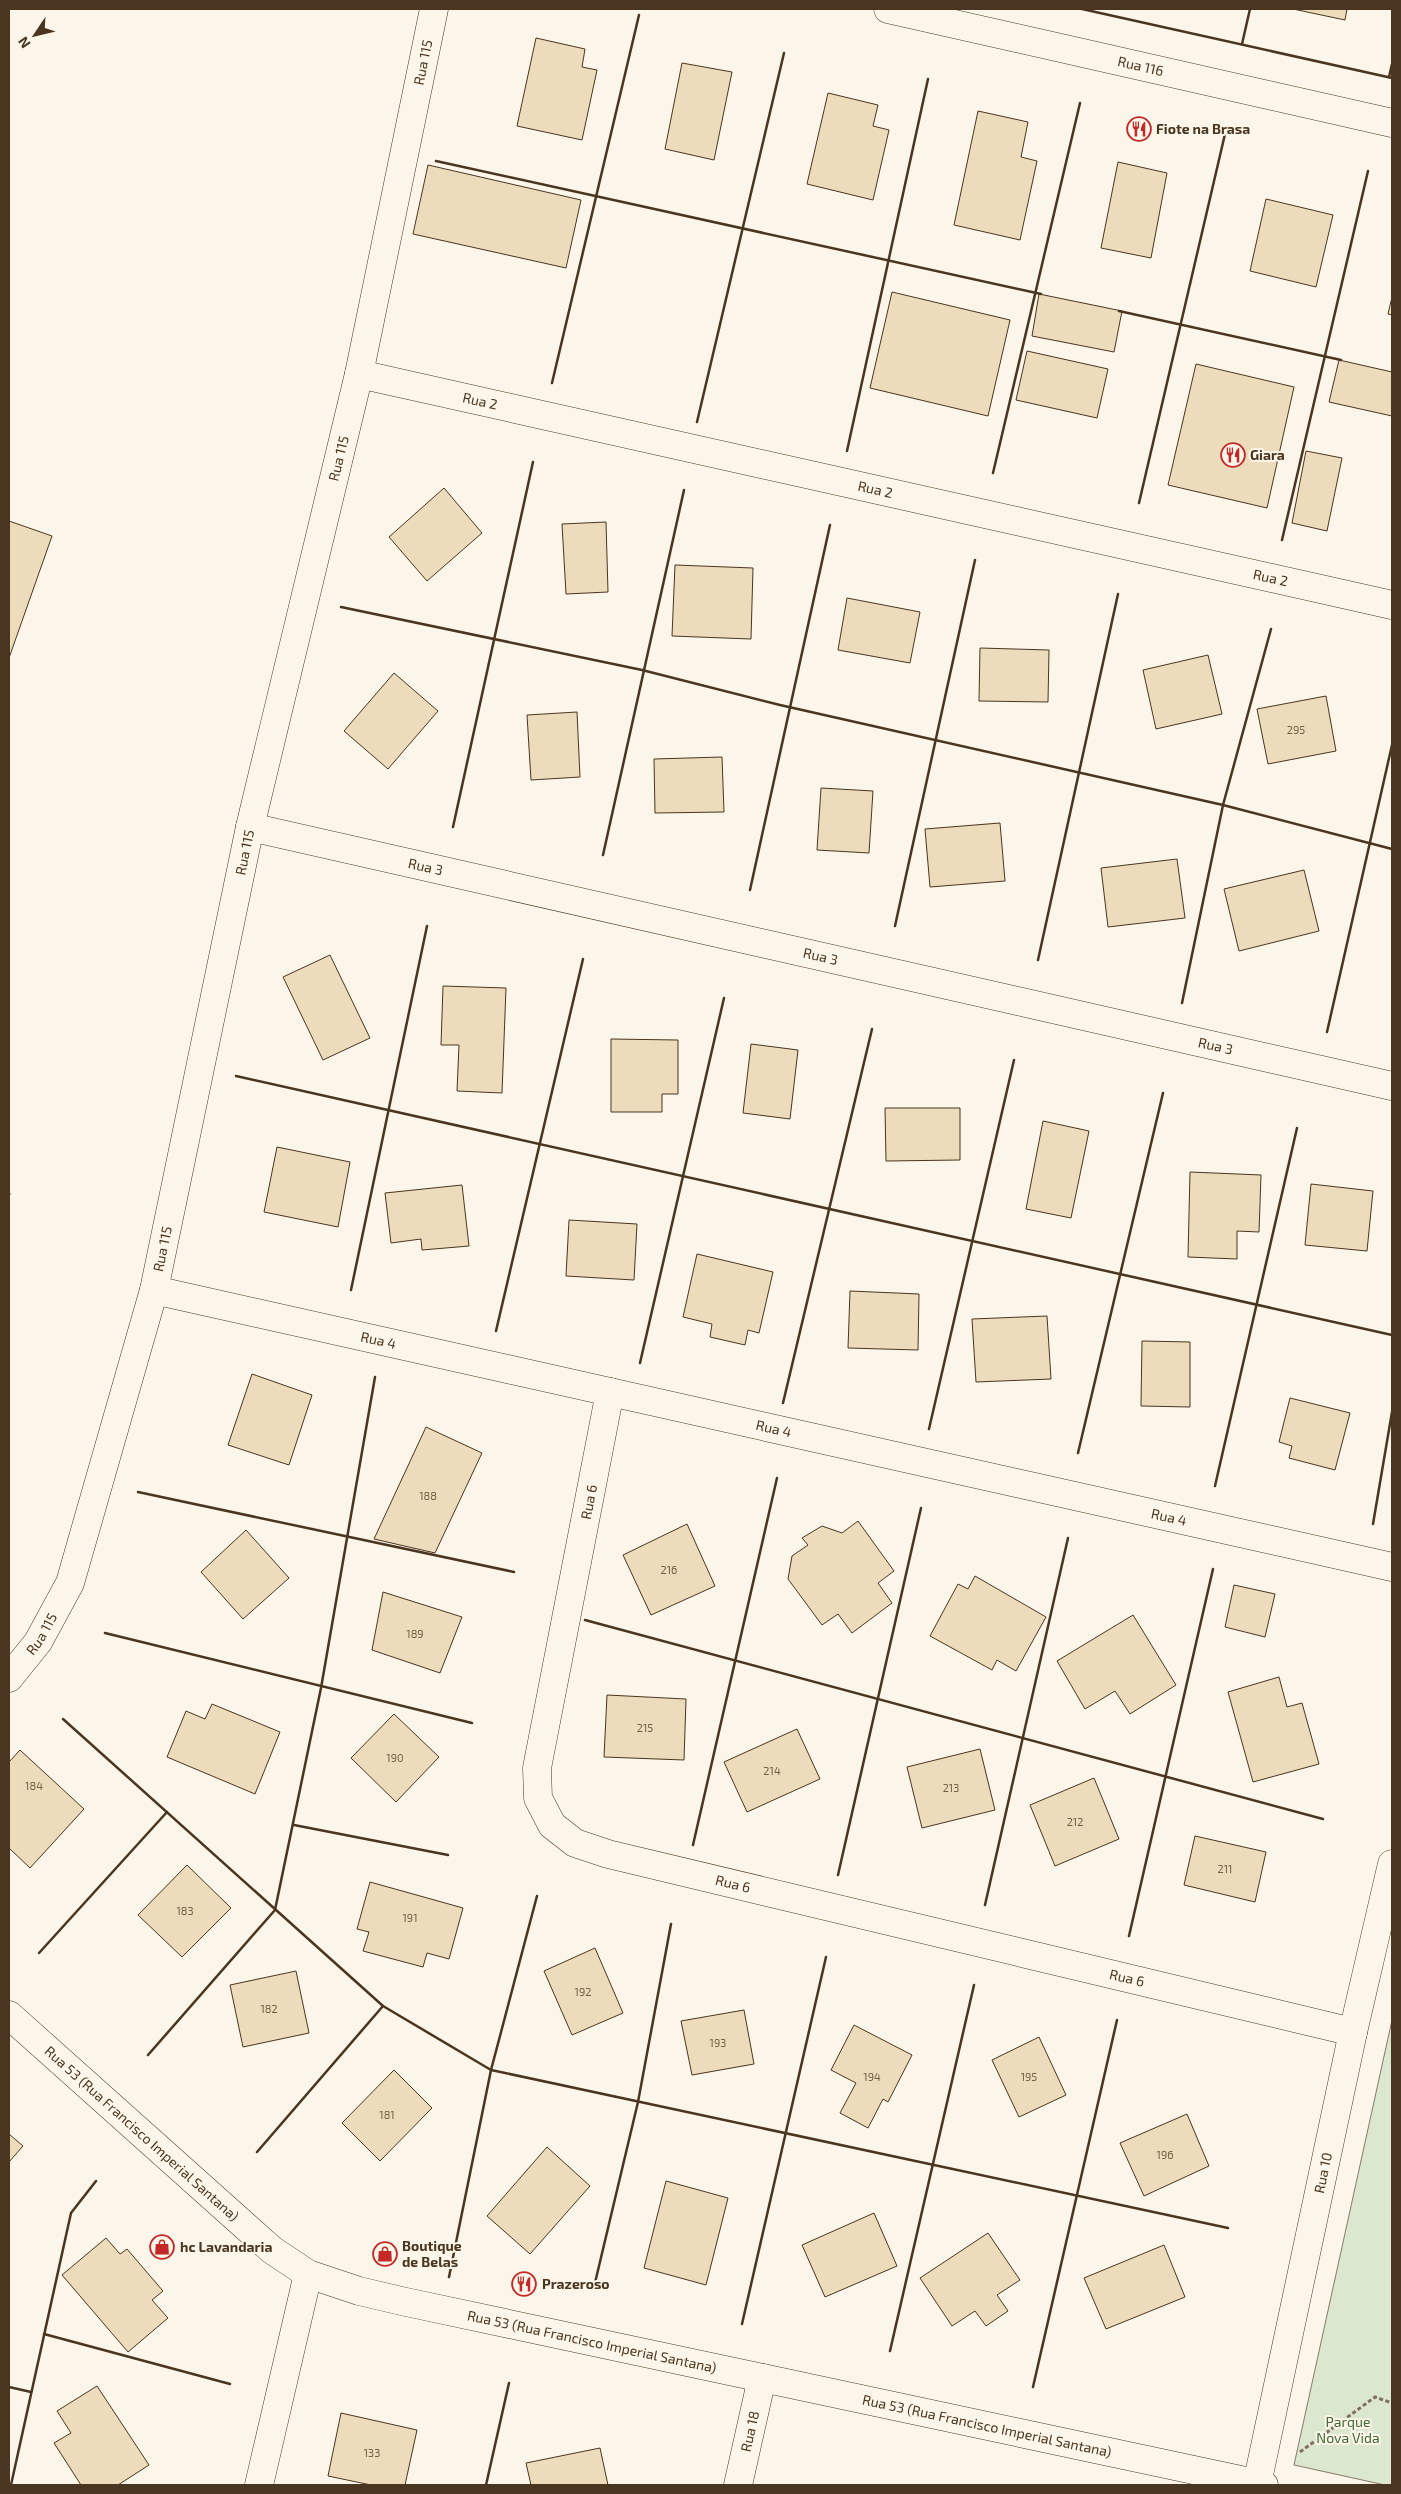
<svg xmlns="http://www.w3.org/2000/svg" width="1401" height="2494" font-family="'Exo 2',sans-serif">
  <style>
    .green { fill: #dce7d0; stroke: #887966 }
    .building { fill: #ecdcbc; stroke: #4a3520 }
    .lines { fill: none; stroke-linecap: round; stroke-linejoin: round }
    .minor-casing { stroke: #4a3520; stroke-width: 29 }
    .path { stroke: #7f6f5c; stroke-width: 3; stroke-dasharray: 4 2.5; stroke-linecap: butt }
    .minor { stroke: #fbf6e9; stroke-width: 28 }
    .wall { stroke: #4a3520; stroke-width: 2.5 }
    .labels { text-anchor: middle; stroke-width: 4; stroke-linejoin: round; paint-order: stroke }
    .number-label { font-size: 11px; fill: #725f47 }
    .street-label { font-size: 14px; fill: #4a3520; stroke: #fbf6e9 }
    .poi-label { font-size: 14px; font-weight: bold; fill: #4a3520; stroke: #fbf6e9; text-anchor: start }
    .park-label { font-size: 14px; fill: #436837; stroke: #fbf6e9 }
  </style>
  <rect width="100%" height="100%" fill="#fbf6e9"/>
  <path class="green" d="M1392,2020V2485H1385L1294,2465Z"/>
  <g class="building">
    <path d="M1293,9H1347L1345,20Z"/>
    <path d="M536,38L585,49L582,67L597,70L582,140L517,126Z"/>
    <path d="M682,63L732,72L714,160L665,149Z"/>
    <path d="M828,93L878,105L873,126L889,130L873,200L807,184Z"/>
    <path d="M978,111L1028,122L1021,157L1037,161L1020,240L954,225Z"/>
    <path d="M1118,162L1167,173L1151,258L1101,248Z"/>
    <path d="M428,165L581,200L566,268L413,234Z"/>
    <path d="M1266,199L1333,215L1316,287L1250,271Z"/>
    <path d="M892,292L1010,320L988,416L870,388Z"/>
    <path d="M1039,294L1122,311L1114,352L1032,336Z"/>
    <path d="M1392,297V315L1388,314Z"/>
    <path d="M1027,351L1108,369L1097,418L1016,400Z"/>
    <path d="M1339,360L1392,372V416L1329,402Z"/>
    <path d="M1196,364L1294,387L1267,508L1168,485Z"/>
    <path d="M1306,451L1342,458L1327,531L1292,523Z"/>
    <path d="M444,488L482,533L427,581L389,537Z"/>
    <path d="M9,521L52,536L9,658Z"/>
    <path d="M606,522L608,592L566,594L562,524Z"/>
    <path d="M675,565L753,568L751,639L672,636Z"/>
    <path d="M847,598L920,612L910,663L838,650Z"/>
    <path d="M980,648L1049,650L1048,702L979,701Z"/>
    <path d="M1208,655L1222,714L1156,729L1143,670Z"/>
    <path d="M394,673L438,711L388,769L344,731Z"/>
    <path d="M1326,696L1336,751L1268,764L1257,709Z"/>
    <path d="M577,712L580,777L531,780L527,715Z"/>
    <path d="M722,757L724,812L655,813L654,759Z"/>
    <path d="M821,788L873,791L869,853L817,850Z"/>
    <path d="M1000,823L1005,881L930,887L925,829Z"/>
    <path d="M1177,859L1185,918L1108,927L1101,868Z"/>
    <path d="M1304,870L1319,931L1239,951L1224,889Z"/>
    <path d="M330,955L370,1038L323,1060L283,977Z"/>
    <path d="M443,986L506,988L502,1093L457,1091L459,1045H441Z"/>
    <path d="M611,1039L678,1040V1094H662V1112H611Z"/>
    <path d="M751,1044L798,1050L790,1119L743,1113Z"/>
    <path d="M885,1108H960V1160L886,1161Z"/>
    <path d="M1043,1121L1089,1131L1071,1218L1026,1209Z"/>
    <path d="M277,1147L350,1162L338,1227L264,1212Z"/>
    <path d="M1190,1172L1261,1175L1259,1232L1237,1231V1259L1188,1257Z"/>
    <path d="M1311,1184L1373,1191L1367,1251L1305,1245Z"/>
    <path d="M462,1185L469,1246L422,1250L421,1239L391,1243L385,1193Z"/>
    <path d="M569,1220L637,1224L634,1280L566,1276Z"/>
    <path d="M697,1254L773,1272L759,1333L748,1330L745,1345L710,1337L712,1324L683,1317Z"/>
    <path d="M850,1291L919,1294L918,1350L848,1348Z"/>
    <path d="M1047,1316L1051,1379L976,1382L972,1319Z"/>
    <path d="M1142,1341L1190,1342V1407L1141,1406Z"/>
    <path d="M252,1374L312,1395L289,1465L228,1445Z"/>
    <path d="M1290,1398L1350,1413L1335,1470L1289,1458L1292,1446L1279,1442Z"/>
    <path d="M426,1427L482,1453L435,1553L374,1539Z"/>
    <path d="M858,1521L894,1571L878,1583L892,1603L852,1633L838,1614L822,1625L788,1579L792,1556L808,1545L802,1538L822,1526L842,1533Z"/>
    <path d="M687,1524L715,1586L651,1615L623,1555Z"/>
    <path d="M246,1530L289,1578L243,1619L201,1572Z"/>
    <path d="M975,1576L1046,1617L1016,1671L997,1660L992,1670L930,1636L958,1584L968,1589Z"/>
    <path d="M1234,1585L1275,1594L1265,1637L1225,1627Z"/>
    <path d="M383,1592L462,1617L440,1673L372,1650Z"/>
    <path d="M1133,1615L1176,1685L1130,1714L1115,1691L1085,1709L1057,1661Z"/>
    <path d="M1279,1677L1287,1707L1302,1703L1319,1764L1253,1782L1228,1692Z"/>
    <path d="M607,1695L686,1699L684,1760L604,1757Z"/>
    <path d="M212,1704L280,1732L255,1794L167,1757L186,1711L205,1719Z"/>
    <path d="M394,1714L439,1757L396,1802L351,1758Z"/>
    <path d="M797,1729L820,1779L747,1812L724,1762Z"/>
    <path d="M980,1749L995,1810L922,1828L907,1767Z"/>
    <path d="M20,1750L84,1809L30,1868L9,1848V1762Z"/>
    <path d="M1094,1778L1119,1839L1055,1866L1030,1805Z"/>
    <path d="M1195,1836L1266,1852L1255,1902L1184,1885Z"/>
    <path d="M187,1865L231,1908L182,1957L138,1915Z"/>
    <path d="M370,1882L463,1908L449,1959L427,1953L423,1967L363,1951L369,1932L357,1929Z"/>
    <path d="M595,1948L623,2013L572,2035L544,1971Z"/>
    <path d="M296,1971L309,2033L243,2047L230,1985Z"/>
    <path d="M744,2010L754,2064L692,2075L681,2021Z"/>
    <path d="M854,2025L912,2055L888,2102L883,2099L868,2128L840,2113L856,2083L831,2070Z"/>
    <path d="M1039,2037L1066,2095L1019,2117L992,2060Z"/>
    <path d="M394,2070L432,2108L380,2161L342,2123Z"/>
    <path d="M1187,2114L1209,2166L1144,2196L1120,2143Z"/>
    <path d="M9,2134L23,2146L9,2162Z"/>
    <path d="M547,2147L590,2186L530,2254L487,2216Z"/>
    <path d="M666,2181L728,2198L706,2285L644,2268Z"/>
    <path d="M874,2213L897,2266L825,2297L802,2245Z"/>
    <path d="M988,2233L1020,2280L997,2295L1008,2311L986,2326L975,2311L952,2326L920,2278Z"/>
    <path d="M106,2238L120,2254L127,2249L163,2291L152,2300L168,2318L128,2352L62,2275Z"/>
    <path d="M1164,2245L1185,2297L1106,2329L1084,2278Z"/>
    <path d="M97,2386L149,2465L118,2485H81L54,2443L71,2433L57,2411Z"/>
    <path d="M341,2413L417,2430L405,2485H371L328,2476Z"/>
    <path d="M600,2448L608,2485H531L526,2463Z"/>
  </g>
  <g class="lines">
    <g class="minor-casing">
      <g id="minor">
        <path id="s1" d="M888,9L1392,123"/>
        <path id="s2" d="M359,374L1392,605"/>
        <path id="s3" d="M250,827L1392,1086"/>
        <path id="s4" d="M154,1290L1392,1567"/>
        <path id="s5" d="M610,1392L537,1768L538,1798L552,1825L575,1843L608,1854L1353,2032"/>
        <path id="s6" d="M9,1678L38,1642L70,1583L154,1290L250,827L359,374L434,9"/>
        <path id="s7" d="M9,2015L272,2250L308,2274L359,2291L406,2302L1264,2485"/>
        <path id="s8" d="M1257,2484L1353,2032L1392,1864"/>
        <path d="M259,2485L308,2274"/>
        <path id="s9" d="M738,2485L762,2378"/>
      </g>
    </g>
    <g class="path">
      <path d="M9,1194L10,1193"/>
      <path d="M1300,2452L1375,2397L1392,2403"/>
    </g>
    <use href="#minor" class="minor"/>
    <g class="wall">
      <path d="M1082,9L1392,78"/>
      <path d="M1242,44L1250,9"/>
      <path d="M1389,77L1392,64"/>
      <path d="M436,161L1041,294"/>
      <path d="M1119,311L1341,360"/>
      <path d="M552,383L639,15"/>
      <path d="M697,422L784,53"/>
      <path d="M847,451L928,79"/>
      <path d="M993,473L1080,103"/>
      <path d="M1139,503L1225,134"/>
      <path d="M1282,540L1368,171"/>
      <path d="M341,607L642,670L780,705L1223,805L1392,849"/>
      <path d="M453,827L533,462"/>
      <path d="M603,855L684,490"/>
      <path d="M750,890L830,525"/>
      <path d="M895,926L975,560"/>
      <path d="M1038,960L1118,594"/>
      <path d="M1182,1003L1223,805L1271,629"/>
      <path d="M1327,1032L1392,745"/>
      <path d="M236,1076L1392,1335"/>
      <path d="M351,1290L427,926"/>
      <path d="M496,1331L583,959"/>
      <path d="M640,1363L724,998"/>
      <path d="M783,1403L872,1029"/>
      <path d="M929,1429L1014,1060"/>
      <path d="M1078,1453L1163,1093"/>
      <path d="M1215,1486L1297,1128"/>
      <path d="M138,1492L514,1572"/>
      <path d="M1373,1524L1392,1412"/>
      <path d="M585,1620L1323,1819"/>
      <path d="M105,1633L472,1723"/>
      <path d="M63,1719L383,2006L491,2070L1228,2228"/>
      <path d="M294,1825L448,1855"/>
      <path d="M693,1845L777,1478"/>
      <path d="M838,1875L921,1508"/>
      <path d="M985,1905L1068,1538"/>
      <path d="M1129,1936L1213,1569"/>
      <path d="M39,1953L167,1812"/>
      <path d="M148,2055L275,1910L321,1688L375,1377"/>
      <path d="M257,2152L383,2006"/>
      <path d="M449,2277L491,2070L537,1896"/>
      <path d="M594,2287L638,2102L671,1924"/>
      <path d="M742,2324L826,1957"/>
      <path d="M44,2334L230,2384"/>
      <path d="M890,2351L974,1985"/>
      <path d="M9,2387L31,2392"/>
      <path d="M1033,2387L1117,2020"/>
      <path d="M11,2485L71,2213L96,2181"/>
      <path d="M486,2485L509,2383"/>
    </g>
  </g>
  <defs>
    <g id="restaurant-ring" transform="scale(1.25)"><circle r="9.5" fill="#fbf6e9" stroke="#c62828" stroke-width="1.5"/><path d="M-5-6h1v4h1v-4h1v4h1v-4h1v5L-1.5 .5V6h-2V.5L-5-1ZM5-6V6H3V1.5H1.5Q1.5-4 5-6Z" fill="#c62828"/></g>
    <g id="shop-ring" transform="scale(1.25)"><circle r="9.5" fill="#fbf6e9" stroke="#c62828" stroke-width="1.5"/><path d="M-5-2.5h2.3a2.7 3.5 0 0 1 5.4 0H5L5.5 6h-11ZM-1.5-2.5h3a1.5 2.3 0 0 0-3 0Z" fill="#c62828"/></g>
  </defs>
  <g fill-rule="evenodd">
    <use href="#restaurant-ring" x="1139" y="129"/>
    <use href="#restaurant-ring" x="1233" y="455"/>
    <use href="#shop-ring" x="162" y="2247"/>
    <use href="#shop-ring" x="385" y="2254"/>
    <use href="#restaurant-ring" x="524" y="2284"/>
  </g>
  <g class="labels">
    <g class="number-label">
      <text x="1296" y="734">295</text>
      <text x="428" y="1500">188</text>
      <text x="669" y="1574">216</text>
      <text x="415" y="1638">189</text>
      <text x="645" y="1732">215</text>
      <text x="395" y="1762">190</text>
      <text x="772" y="1775">214</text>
      <text x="34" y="1790">184</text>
      <text x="951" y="1792">213</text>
      <text x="1075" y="1826">212</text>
      <text x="1225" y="1873">211</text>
      <text x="185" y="1915">183</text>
      <text x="410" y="1922">191</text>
      <text x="583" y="1996">192</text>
      <text x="269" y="2013">182</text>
      <text x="718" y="2047">193</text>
      <text x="872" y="2081">194</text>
      <text x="1029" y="2081">195</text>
      <text x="387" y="2119">181</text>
      <text x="1165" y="2159">196</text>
      <text x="372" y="2457">133</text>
    </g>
    <g class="street-label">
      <text dy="5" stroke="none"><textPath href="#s6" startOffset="1675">Rua 115</textPath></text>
      <text dy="5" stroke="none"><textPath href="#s1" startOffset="259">Rua 116</textPath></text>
      <text dy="5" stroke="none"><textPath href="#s2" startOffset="124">Rua 2</textPath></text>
      <text dy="5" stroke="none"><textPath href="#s6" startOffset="1270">Rua 115</textPath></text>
      <text dy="5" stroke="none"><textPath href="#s2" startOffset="529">Rua 2</textPath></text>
      <text dy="5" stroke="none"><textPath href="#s2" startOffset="934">Rua 2</textPath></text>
      <text dy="5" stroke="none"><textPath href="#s6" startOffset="865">Rua 115</textPath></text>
      <text dy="5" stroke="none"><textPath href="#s3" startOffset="180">Rua 3</textPath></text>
      <text dy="5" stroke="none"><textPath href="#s3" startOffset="585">Rua 3</textPath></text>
      <text dy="5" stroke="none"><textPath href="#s3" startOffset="990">Rua 3</textPath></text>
      <text dy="5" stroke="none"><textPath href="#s6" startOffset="460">Rua 115</textPath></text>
      <text dy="5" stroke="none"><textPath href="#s4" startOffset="230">Rua 4</textPath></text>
      <text dy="5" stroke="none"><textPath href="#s4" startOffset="635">Rua 4</textPath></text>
      <text transform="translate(589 1502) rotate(-79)" y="5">Rua 6</text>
      <text dy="5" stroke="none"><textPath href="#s4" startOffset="1040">Rua 4</textPath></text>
      <text dy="5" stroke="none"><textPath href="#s6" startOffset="55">Rua 115</textPath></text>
      <text dy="5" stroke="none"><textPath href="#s5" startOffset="636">Rua 6</textPath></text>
      <text dy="5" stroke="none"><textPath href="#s5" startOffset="1041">Rua 6</textPath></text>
      <text dy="5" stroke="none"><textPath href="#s7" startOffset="178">Rua 53 (Rua Francisco Imperial Santana)</textPath></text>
      <text dy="5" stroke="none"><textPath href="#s8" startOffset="318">Rua 10</textPath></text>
      <text dy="5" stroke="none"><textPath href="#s7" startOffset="688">Rua 53 (Rua Francisco Imperial Santana)</textPath></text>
      <text dy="5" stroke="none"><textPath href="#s7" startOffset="1092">Rua 53 (Rua Francisco Imperial Santana)</textPath></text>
      <text dy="5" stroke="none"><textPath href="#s9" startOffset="55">Rua 18</textPath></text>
    </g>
    <g class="poi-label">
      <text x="1156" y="134">Fiote na Brasa</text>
      <text x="1250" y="460">Giara</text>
      <text x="402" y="2251">Boutique<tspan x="402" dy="16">de Belas</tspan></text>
      <text x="180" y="2252">hc Lavandaria</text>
      <text x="542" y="2289">Prazeroso</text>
    </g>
    <g class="park-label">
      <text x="1348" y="2427">Parque<tspan x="1348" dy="16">Nova Vida</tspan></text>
    </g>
  </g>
  <rect width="1401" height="2494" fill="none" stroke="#4a3520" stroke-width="20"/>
  <g transform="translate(35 35) rotate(235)" stroke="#fbf6e9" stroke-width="4" paint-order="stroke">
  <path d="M0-4L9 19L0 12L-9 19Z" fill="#4a3520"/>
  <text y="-8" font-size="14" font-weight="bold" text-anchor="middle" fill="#4a3520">N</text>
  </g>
</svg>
